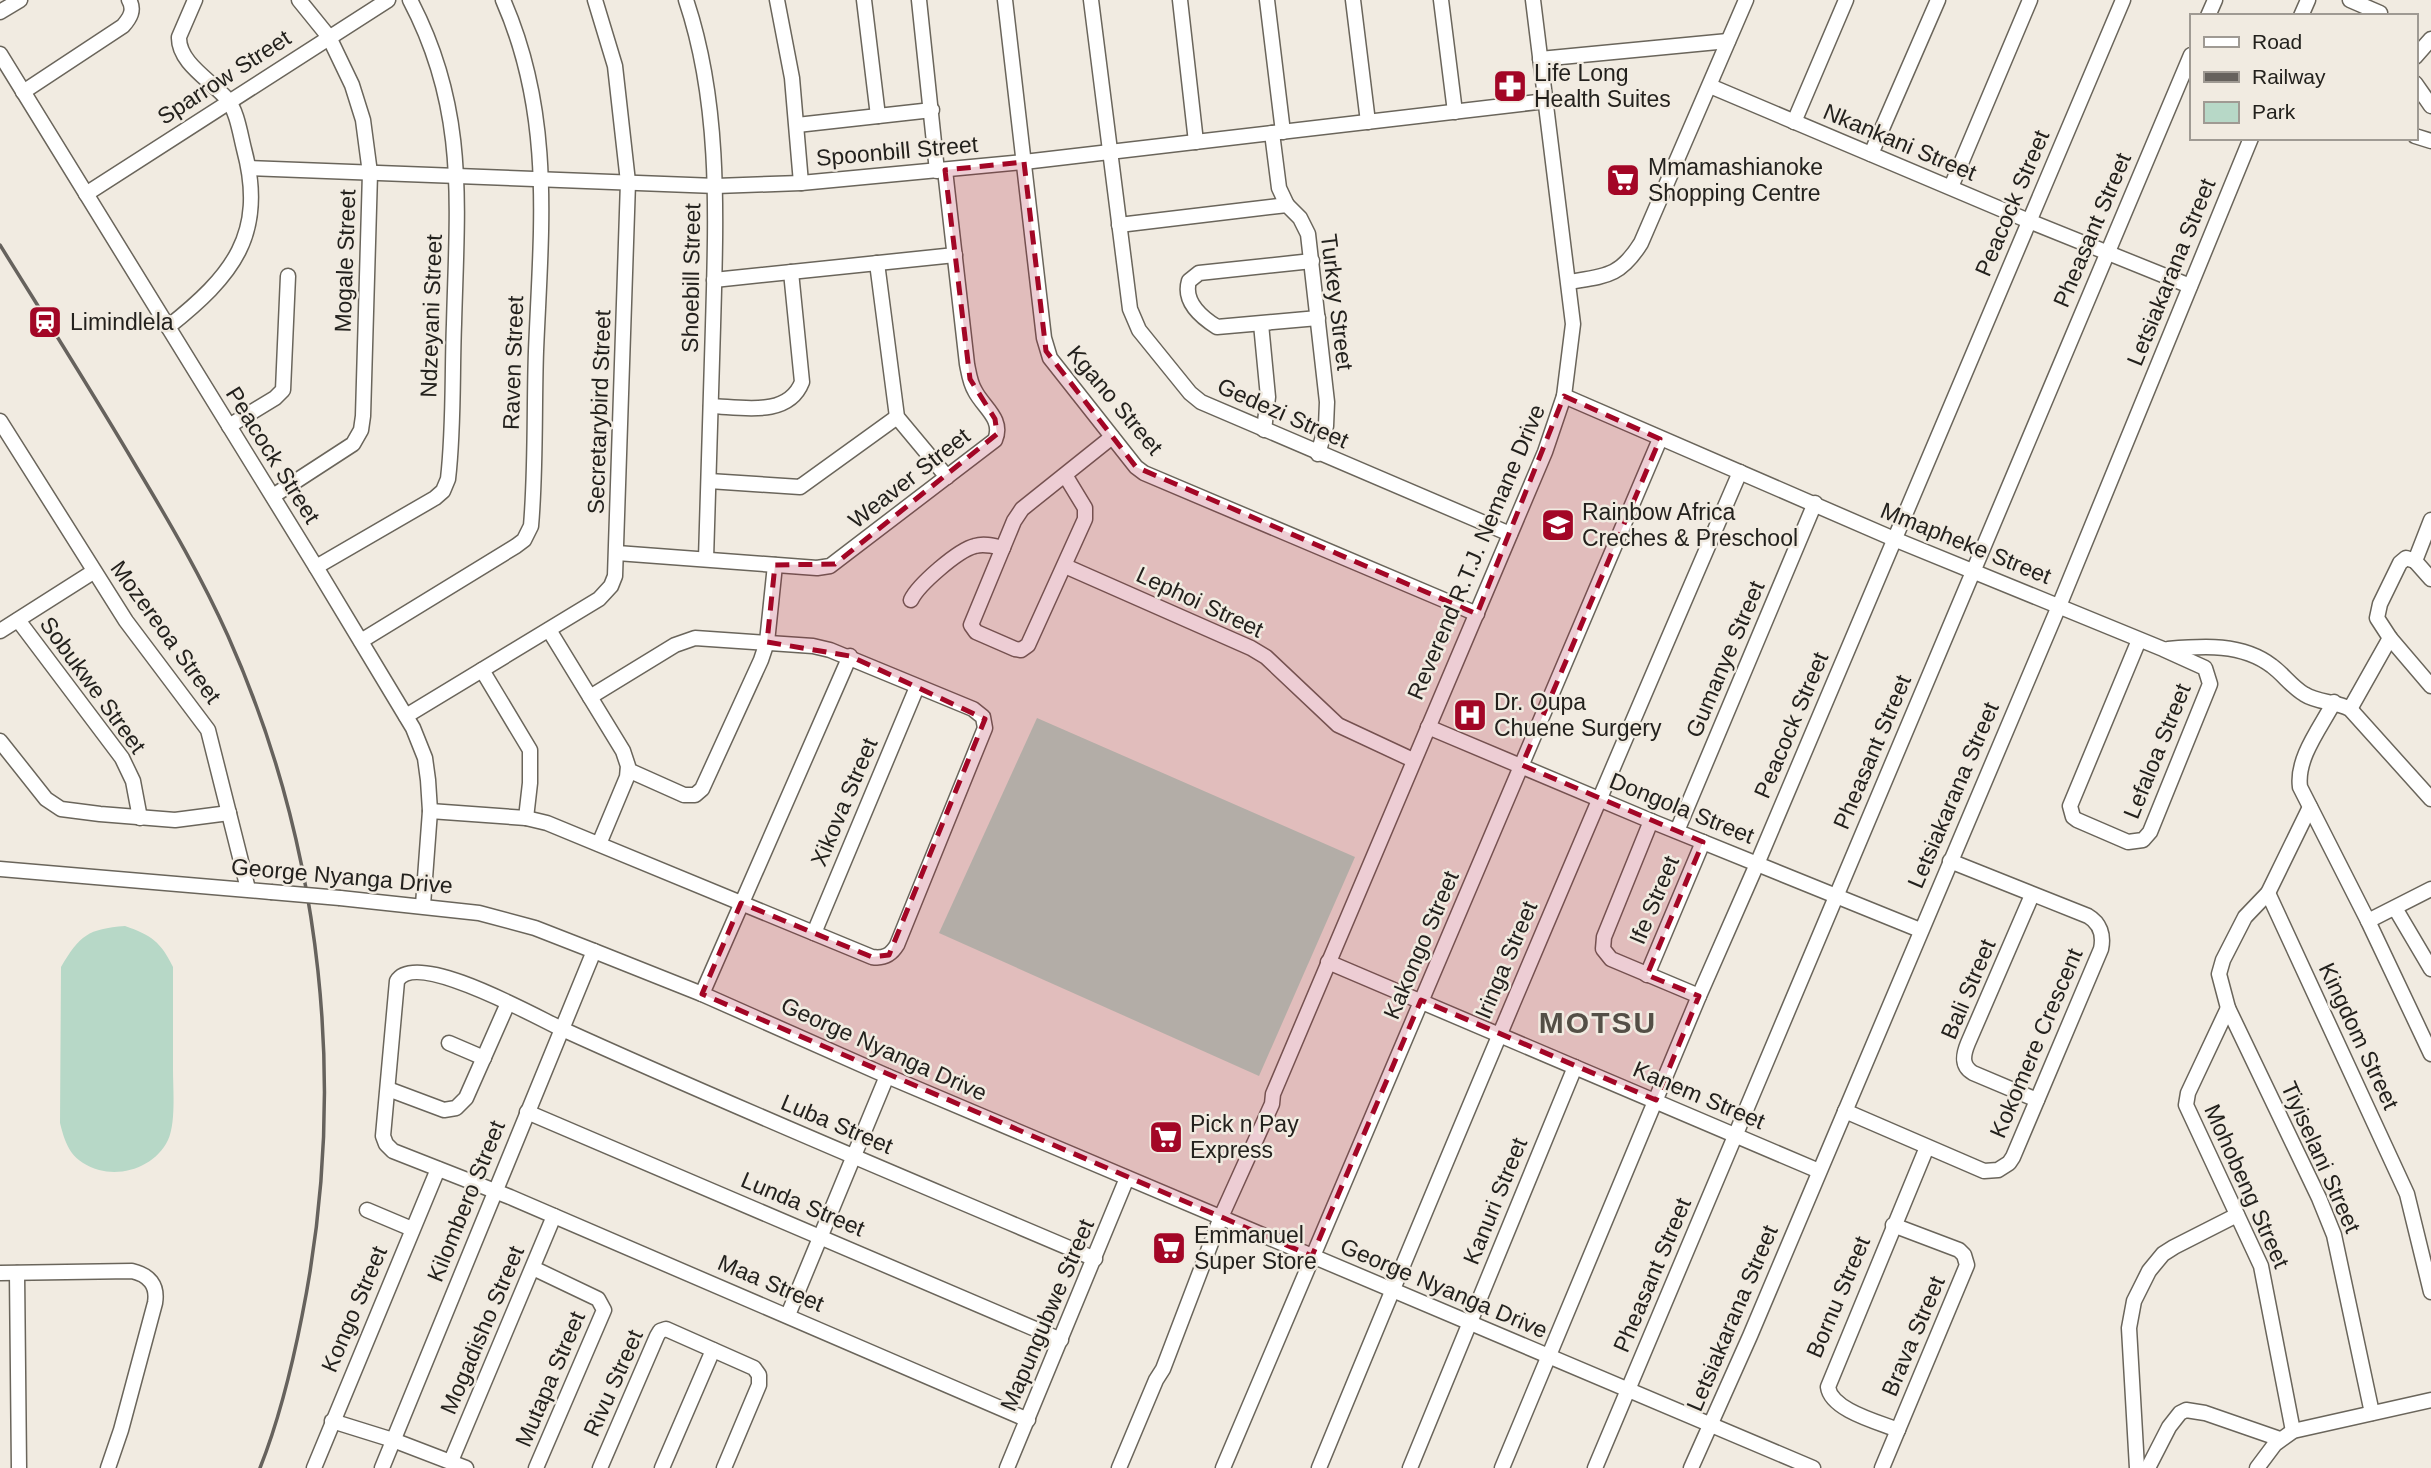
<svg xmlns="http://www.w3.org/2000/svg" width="2431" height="1468" font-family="Helvetica,sans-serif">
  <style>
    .green { fill: #b7d8c7 }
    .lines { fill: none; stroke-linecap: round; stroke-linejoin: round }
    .minor-casing { stroke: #6a655b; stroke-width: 17 }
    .minor { stroke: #fff; stroke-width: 14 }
    .rail { stroke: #66625d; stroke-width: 3.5 }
    .minor-bridge-casing { stroke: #6a655b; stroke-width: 17; stroke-linecap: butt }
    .minor-bridge { stroke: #fff; stroke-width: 14 }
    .marked { fill: #a30626; fill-opacity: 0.2; stroke: #a30626; stroke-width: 5; stroke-dasharray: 14 9; stroke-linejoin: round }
    .labels { text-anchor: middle; stroke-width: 5; stroke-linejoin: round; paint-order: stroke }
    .poi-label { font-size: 23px; fill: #23211d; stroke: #f1ebe1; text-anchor: start }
    .street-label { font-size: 23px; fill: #23211d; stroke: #f1ebe1 }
    .district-label { font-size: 30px; font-weight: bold; letter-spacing: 2px; fill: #544f46; stroke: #f1ebe1 }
  </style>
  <rect width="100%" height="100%" fill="#f1ebe1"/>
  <g class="green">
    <path d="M1037,718L1355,857L1259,1076L939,933Z"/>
    <path d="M125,926C151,935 161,942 173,967C173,1001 173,1036 173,1070C173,1089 176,1123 168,1140C156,1165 125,1177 99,1170C73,1162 66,1148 60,1123L61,967C80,935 88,929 125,926Z"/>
  </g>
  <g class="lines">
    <g class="minor-casing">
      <g id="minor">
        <path d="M686,0C721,104 716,217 713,326C711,403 709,481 706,559"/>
        <path d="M777,0L792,78L801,183"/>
        <path d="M864,0L878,116"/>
        <path d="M919,0L937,171"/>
        <path d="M1005,0L1044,338L1050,358L1136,467L1144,473L1477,614"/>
        <path d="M1091,0L1130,309L1139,330L1190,393L1201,402L1510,534"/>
        <path d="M1180,0L1196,142"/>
        <path d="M1267,0L1283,132"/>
        <path d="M1353,0L1368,122"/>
        <path d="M1441,0L1455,112"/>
        <path d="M2350,0L2380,13"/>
        <path d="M0,12L20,0"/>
        <path d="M2208,16L2215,0"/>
        <path d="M2301,16L2308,0"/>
        <path d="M0,54L316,567L413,728L425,758L428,780L430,811L423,905"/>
        <path d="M2415,57L2431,39"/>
        <path d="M1540,59L1728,41"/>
        <path d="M2415,83L2431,106"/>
        <path d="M1710,86L2029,221L2190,286"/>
        <path d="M23,92L123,26C130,18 135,10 129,0"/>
        <path d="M1794,122L1846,0"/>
        <path d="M797,125L932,110"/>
        <path d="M1272,133L1279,188L1287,205"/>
        <path d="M2415,136L2431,141"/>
        <path d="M1871,154L1938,0"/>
        <path d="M249,168L716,186L801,183L1024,162L1546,101"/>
        <path d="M1951,187L2030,0"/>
        <path d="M86,194L388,0"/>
        <path d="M1119,225L1287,205L1300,218L1308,234L1327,402L1326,426L1318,454"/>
        <path d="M1312,261L1199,273L1189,281C1183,301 1201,317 1217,327L1318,318"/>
        <path d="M877,263L897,417L947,477"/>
        <path d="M714,280L955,255"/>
        <path d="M1569,282C1605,276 1620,277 1641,243L1746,0"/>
        <path d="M1261,324L1268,397L1264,430"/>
        <path d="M168,327C232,276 267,235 244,149C240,133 237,111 227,99C212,81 178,63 179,37L195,0"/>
        <path d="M1564,396L1894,539L2163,649L2205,668L2210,684L2150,832L2143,840L2128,842L2077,820L2073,817L2070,806L2139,640"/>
        <path d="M711,406C741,407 788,418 802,382L791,272"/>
        <path d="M0,421L126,621L208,730L248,889"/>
        <path d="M229,426L275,398L283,390L288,276"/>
        <path d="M1065,475L1085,508V519L1028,645L1021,650L1015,649L976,632L971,625L1014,521L1022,509L1112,437"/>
        <path d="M709,481L800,487L897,417"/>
        <path d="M273,496L353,444L361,430L363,416L370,173L363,120L352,85L329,37L299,0"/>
        <path d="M617,553L817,568L830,566L995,440C1004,419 983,407 975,391C970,383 969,374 967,364L945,170"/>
        <path d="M2415,561L2406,558L2400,563L2380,604L2377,618L2390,638L2431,686"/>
        <path d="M2415,561L2431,520"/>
        <path d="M2415,561L2431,579"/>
        <path d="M1065,566L1251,648L1266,657L1338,725L1413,760"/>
        <path d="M316,567L435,498L443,491L448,479C454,428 452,375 454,324C457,205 468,110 410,0"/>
        <path d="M911,600C918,585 958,550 975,546C984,543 994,546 1003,548"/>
        <path d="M18,620L122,758L133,781L140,818"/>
        <path d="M549,630L623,751L628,766L627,777L599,844"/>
        <path d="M0,631L93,572"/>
        <path d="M361,641L516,546L524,540L531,526C536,468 534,409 536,351C541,229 554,116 503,0"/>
        <path d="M2168,649C2203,646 2242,643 2272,666C2283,674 2292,687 2304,694C2318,703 2335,701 2350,709L2431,799"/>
        <path d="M482,670L530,750V783L526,818"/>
        <path d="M2334,702C2321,727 2296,758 2300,787L2368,921L2431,1054"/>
        <path d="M2350,709L2390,638"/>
        <path d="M406,716L599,599L611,586L615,576L628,182L615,66L595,0"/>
        <path d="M1428,727L1651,821L1920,930"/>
        <path d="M0,741L46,799L61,809L100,814L175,820L229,813"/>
        <path d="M628,770L684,795H695L702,789L761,660L767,642L775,565"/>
        <path d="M2310,807L2268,893L2245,917L2223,960L2219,974L2228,1008L2319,1198L2334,1235L2372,1413"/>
        <path d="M430,811L526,818L547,823L872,957C884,959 891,955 897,945L985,728L983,717L973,709L830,650L813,646L695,638L675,645L590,697"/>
        <path d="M1651,821L1604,937L1603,949L1611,959L1699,996"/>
        <path d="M1677,831L1815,503"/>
        <path d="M0,869L271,892"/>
        <path d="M2268,893L2407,1194L2431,1292"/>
        <path d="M2032,895L1968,1043C1963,1055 1961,1066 1973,1073L2037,1100"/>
        <path d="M340,898L479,913L535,928L594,951L702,994L887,1076L1813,1468"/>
        <path d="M2395,908L2431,969"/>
        <path d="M2368,921L2431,889"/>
        <path d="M814,933L917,687"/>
        <path d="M1328,962L1819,1171"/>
        <path d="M1647,975L1703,842"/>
        <path d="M702,994L850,656"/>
        <path d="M2228,1008L2188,1093L2186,1105L2261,1266L2293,1431"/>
        <path d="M449,1043L484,1058"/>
        <path d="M388,1089L444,1110L456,1108L466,1098L508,1003"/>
        <path d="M1845,1111L1984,1171L1998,1170L2009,1163L2013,1157L2101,949C2104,935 2100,923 2088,916L1950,861"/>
        <path d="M527,1112L1061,1340"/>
        <path d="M367,1210L412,1229"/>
        <path d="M533,1268L598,1299L604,1310L536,1468"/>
        <path d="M0,1273L132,1271C149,1275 158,1285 155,1303L121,1430L108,1468"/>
        <path d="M17,1273L19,1468"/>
        <path d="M788,1315L887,1076"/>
        <path d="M1028,1420L510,1197L393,1151L386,1144L383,1136L397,981C416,949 536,1017 562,1029C738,1109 917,1183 1095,1259"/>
        <path d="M332,1421L393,1440L466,1468"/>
        <path d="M1898,1430C1878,1422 1831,1410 1828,1387L1927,1147"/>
        <path d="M451,1461L554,1216"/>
        <path d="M314,1468L438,1169"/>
        <path d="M382,1468L594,951"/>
        <path d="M600,1468L657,1336L660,1331L666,1329L754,1368L759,1375V1385L724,1468"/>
        <path d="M662,1468L713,1350"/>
        <path d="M1007,1468L1127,1178"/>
        <path d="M1119,1468L1156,1380L1163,1369L1221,1217L1272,1104L1273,1094L1545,452L1564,396L1573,324L1533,0"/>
        <path d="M1223,1468L1660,439"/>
        <path d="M1319,1468C1456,1135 1597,803 1740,472"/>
        <path d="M1410,1468L1575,1067"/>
        <path d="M1502,1468L1699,996L1757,864L2123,0"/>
        <path d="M1595,1468L2191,55"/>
        <path d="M1691,1468L1750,1336L2059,606L2251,138"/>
        <path d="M1882,1468L1967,1265L1964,1255L1959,1250L1893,1225"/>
        <path d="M2137,1468L2129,1328L2134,1301L2149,1271L2163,1254L2174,1247L2237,1215"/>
        <path d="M2148,1468L2169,1427L2180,1413L2186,1410L2205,1413L2280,1439"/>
        <path d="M2257,1468L2275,1444L2293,1431L2431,1400"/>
      </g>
    </g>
    <use href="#minor" class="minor"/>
    <path class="rail" d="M0,245C46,319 93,393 137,468C170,523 202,578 228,636C323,849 348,1088 302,1316C292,1367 279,1420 260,1468"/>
    <g class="minor-bridge-casing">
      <path id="minor-bridge" d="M271,892L340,898"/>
    </g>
    <use href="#minor-bridge" class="minor-bridge"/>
  </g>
  <path class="marked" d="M1024,162L1046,351L1136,467L1477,614L1564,396L1660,439L1522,765L1703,842L1647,975L1699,996L1656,1100L1421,1000L1312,1256L702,994L741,903L872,957L889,955L985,719L850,656L767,642L775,565L835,564L997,434L995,419L970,379L945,170Z"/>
  <defs>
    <g id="pharmacy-square" transform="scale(1.75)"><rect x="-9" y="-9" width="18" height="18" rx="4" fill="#a30626" stroke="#f1ebe1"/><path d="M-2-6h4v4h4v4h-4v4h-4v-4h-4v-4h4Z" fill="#fff"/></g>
    <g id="supermarket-square" transform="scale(1.75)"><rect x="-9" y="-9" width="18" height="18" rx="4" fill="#a30626" stroke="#f1ebe1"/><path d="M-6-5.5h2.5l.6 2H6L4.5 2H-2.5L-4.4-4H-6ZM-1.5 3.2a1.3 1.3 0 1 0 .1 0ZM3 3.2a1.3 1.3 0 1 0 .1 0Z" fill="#fff"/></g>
    <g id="station-square" transform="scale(1.75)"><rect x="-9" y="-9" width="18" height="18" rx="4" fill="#a30626" stroke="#f1ebe1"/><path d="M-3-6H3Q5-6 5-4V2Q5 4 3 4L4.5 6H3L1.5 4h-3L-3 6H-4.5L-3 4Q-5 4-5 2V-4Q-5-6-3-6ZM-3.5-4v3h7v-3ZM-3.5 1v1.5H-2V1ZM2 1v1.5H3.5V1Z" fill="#fff"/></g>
    <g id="school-square" transform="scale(1.75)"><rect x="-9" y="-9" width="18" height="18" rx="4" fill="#a30626" stroke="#f1ebe1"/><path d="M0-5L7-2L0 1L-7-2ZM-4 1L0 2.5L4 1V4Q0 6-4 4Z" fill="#fff"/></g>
    <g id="hospital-square" transform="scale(1.75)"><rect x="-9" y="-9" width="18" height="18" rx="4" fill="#a30626" stroke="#f1ebe1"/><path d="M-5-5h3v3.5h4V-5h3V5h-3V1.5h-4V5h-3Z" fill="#fff"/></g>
  </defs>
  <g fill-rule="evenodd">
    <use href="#pharmacy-square" x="1510" y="86"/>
    <use href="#supermarket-square" x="1623" y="180"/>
    <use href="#station-square" x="45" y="322"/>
    <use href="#school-square" x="1558" y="525"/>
    <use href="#hospital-square" x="1470" y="715"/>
    <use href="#supermarket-square" x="1166" y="1137"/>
    <use href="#supermarket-square" x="1169" y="1248"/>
  </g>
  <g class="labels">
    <g class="poi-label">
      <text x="1534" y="81">Life Long<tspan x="1534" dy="26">Health Suites</tspan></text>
      <text x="1648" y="175">Mmamashianoke<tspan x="1648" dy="26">Shopping Centre</tspan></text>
      <text x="70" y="330">Limindlela</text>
      <text x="1582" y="520">Rainbow Africa<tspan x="1582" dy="26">Creches &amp; Preschool</tspan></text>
      <text x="1494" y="710">Dr. Oupa<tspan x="1494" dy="26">Chuene Surgery</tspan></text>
      <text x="1190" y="1132">Pick n Pay<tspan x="1190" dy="26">Express</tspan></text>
      <text x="1194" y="1243">Emmanuel<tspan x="1194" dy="26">Super Store</tspan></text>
    </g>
    <g class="street-label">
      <text transform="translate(224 77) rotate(-33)" y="8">Sparrow Street</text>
      <text transform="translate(1900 142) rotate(23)" y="8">Nkankani Street</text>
      <text transform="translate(897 151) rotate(-5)" y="8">Spoonbill Street</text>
      <text transform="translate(2012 203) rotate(-67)" y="8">Peacock Street</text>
      <text transform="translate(2092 230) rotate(-67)" y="8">Pheasant Street</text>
      <text transform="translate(345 261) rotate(-88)" y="8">Mogale Street</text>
      <text transform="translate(2171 272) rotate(-68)" y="8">Letsiakarana Street</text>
      <text transform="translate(691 278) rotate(-89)" y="8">Shoebill Street</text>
      <text transform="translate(1337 302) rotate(83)" y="8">Turkey Street</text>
      <text transform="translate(431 316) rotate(-88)" y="8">Ndzeyani Street</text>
      <text transform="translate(513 363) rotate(-88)" y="8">Raven Street</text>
      <text transform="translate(1115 400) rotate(50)" y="8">Kgano Street</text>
      <text transform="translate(599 412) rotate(-88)" y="8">Secretarybird Street</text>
      <text transform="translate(1283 413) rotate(24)" y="8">Gedezi Street</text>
      <text transform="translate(273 455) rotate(58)" y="8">Peacock Street</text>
      <text transform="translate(909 478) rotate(-38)" y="8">Weaver Street</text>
      <text transform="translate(1966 543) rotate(22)" y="8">Mmapheke Street</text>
      <text transform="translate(1476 552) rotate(-67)" y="8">Reverend R.T.J. Nemane Drive</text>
      <text transform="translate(1200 602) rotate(25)" y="8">Lephoi Street</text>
      <text transform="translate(166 632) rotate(54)" y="8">Mozereoa Street</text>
      <text transform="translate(1725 659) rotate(-67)" y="8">Gumanye Street</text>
      <text transform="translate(93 685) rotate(54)" y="8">Sobukwe Street</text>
      <text transform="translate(1791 725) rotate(-67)" y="8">Peacock Street</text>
      <text transform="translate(2157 751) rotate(-68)" y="8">Lefaloa Street</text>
      <text transform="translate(1872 752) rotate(-67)" y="8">Pheasant Street</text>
      <text transform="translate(1953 795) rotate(-67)" y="8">Letsiakarana Street</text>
      <text transform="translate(844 802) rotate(-67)" y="8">Xikova Street</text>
      <text transform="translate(1682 808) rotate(22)" y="8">Dongola Street</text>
      <text transform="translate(342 876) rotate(5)" y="8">George Nyanga Drive</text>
      <text transform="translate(1654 900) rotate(-67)" y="8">Ife Street</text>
      <text transform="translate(1421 945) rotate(-67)" y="8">Kakongo Street</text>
      <text transform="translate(1506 960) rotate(-67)" y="8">Iringa Street</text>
      <text transform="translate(1968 989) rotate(-67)" y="8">Bali Street</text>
      <text transform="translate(2359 1036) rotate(65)" y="8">Kingdom Street</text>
      <text transform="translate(2036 1043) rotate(-67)" y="8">Kokomere Crescent</text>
      <text transform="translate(884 1049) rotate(24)" y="8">George Nyanga Drive</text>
      <text transform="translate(1699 1095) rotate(23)" y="8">Kanem Street</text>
      <text transform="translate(837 1124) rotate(23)" y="8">Luba Street</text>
      <text transform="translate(2321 1157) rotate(66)" y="8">Tiyiselani Street</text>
      <text transform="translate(2247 1186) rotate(66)" y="8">Mohobeng Street</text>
      <text transform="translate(466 1201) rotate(-68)" y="8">Kilombero Street</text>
      <text transform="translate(1495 1201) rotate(-68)" y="8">Kanuri Street</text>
      <text transform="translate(803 1204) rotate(23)" y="8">Lunda Street</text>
      <text transform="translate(1652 1275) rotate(-67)" y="8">Pheasant Street</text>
      <text transform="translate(771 1283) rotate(23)" y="8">Maa Street</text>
      <text transform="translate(1444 1288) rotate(23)" y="8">George Nyanga Drive</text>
      <text transform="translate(1838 1297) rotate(-67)" y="8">Bornu Street</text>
      <text transform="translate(354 1309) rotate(-67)" y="8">Kongo Street</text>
      <text transform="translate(1047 1315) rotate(-67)" y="8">Mapungubwe Street</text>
      <text transform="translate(1732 1318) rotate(-67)" y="8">Letsiakarana Street</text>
      <text transform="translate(482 1330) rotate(-67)" y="8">Mogadisho Street</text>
      <text transform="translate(1913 1336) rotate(-67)" y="8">Brava Street</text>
      <text transform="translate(550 1379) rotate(-67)" y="8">Mutapa Street</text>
      <text transform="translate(613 1383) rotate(-66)" y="8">Rivu Street</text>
    </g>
    <g class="district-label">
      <text x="1598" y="1033">MOTSU</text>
    </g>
  </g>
  <rect x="2190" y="14" width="228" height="126" fill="#f1ebe1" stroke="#9f9a93" stroke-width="2"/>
  <rect x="2204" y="37" width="35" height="10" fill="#ffffff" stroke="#9f9a93" stroke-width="2"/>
  <text x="2252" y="49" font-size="21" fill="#23211d">Road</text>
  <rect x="2204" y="72" width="35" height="10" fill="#66625d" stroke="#9f9a93" stroke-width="2"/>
  <text x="2252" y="84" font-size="21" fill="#23211d">Railway</text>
  <rect x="2204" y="102" width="35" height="21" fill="#b7d8c7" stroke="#9f9a93" stroke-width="2"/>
  <text x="2252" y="119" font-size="21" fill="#23211d">Park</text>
</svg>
